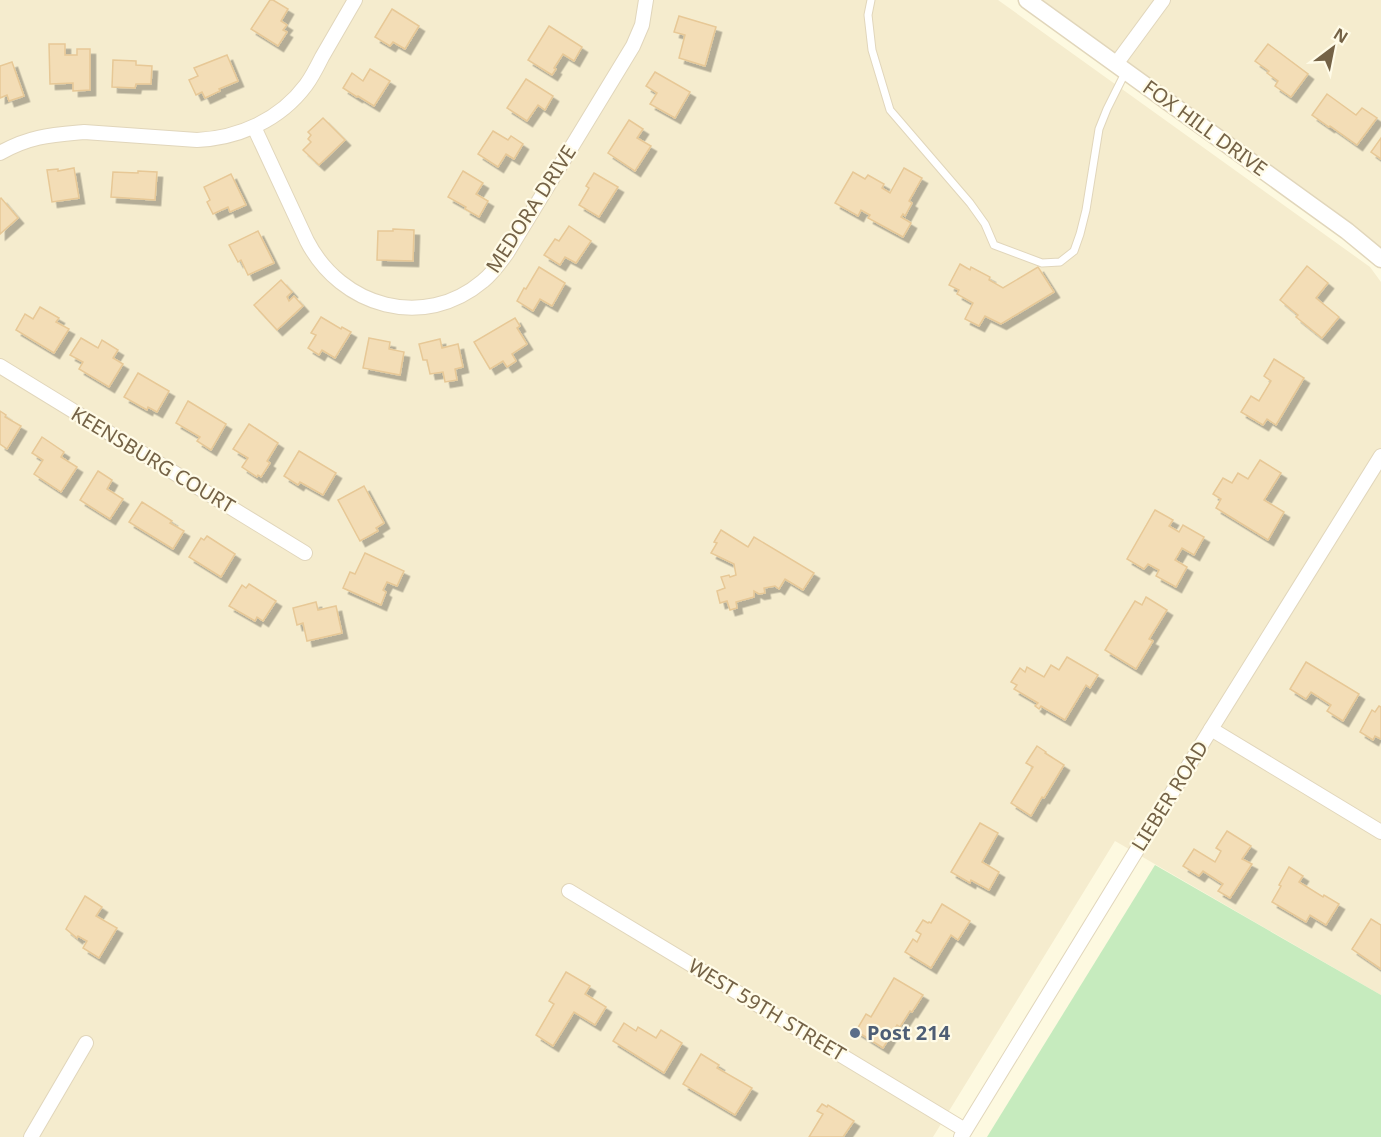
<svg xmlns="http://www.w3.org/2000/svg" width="1381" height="1137" font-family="'Noto Sans',sans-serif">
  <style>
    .residential { fill: #f5ecce }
    .green { fill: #c6ebbe }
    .building { fill: #f3ddb6; stroke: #e7c896; stroke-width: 1.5; filter: url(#shadow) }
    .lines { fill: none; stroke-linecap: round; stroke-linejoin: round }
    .service-casing { stroke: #e1d6bb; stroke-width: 9 }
    .minor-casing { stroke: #e1d6bb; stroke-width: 16 }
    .tertiary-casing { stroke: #e1d6bb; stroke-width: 19 }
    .service { stroke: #fff; stroke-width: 7 }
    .minor { stroke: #fff; stroke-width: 14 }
    .tertiary { stroke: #fff; stroke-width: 16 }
    .service-dot { fill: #5c6f8a; stroke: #fffbe7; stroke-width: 2 }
    .labels { text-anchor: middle; stroke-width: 4.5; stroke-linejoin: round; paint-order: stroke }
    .street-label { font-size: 20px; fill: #746246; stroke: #fffbe7 }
    .service-label { font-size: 20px; font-weight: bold; fill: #4e5e75; stroke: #fffbe7; text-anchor: start }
  </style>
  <defs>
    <filter id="shadow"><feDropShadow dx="5.5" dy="5.5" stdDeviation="0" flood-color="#0004"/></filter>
  </defs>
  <rect width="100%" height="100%" fill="#fdf9e0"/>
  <g class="residential">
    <path d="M0,0H998L1370,267L1381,282V995L1115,841L933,1137H0Z"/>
    <path d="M1030,0H1381V247Z"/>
  </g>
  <path class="green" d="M1155,865L1381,995V1137H987Z"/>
  <g class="building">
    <path d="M270,0H273L288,9L281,21L287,25L283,30L287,32L278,46L251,29Z"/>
    <path d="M392,9L419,26L405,49L393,42L390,46L375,37Z"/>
    <path d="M679,16L716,27L705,66L679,58L685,35L674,32Z"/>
    <path d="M549,26L582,47L574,61L563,54L554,68L556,69L552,75L528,60Z"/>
    <path d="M49,44H65V55H77V49H90V90L73,91V83L50,84Z"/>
    <path d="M1268,44L1308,74L1291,97L1275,86L1278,81L1267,73L1269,71L1255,61Z"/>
    <path d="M227,55L238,81L219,89L220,91L205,98L202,92L196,95L189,80L198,76L194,68Z"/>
    <path d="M113,60L136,61V65L152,66L151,84H136L135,88L112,87Z"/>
    <path d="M12,62L24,96L9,101L7,95L0,98V66Z"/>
    <path d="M370,69L390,81L374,106L358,96L357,97L343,88L352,73L363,81Z"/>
    <path d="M655,72L690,92L675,118L650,104L657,93L646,86Z"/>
    <path d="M526,79L553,96L545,110L538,105L527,121L507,108Z"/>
    <path d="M1327,94L1356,115L1362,108L1377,118L1357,145L1330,126L1329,127L1312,115Z"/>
    <path d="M323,118L345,140L319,165L303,150L311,142L308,139L311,135L308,132Z"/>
    <path d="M629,120L643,129L637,138L651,146L635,171L608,153Z"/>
    <path d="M493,131L508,140L511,136L523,144L514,159L506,154L498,167L478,154Z"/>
    <path d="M1381,138V159L1371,152Z"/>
    <path d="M74,168L79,198L52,202L47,170L58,169V171Z"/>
    <path d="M904,168L922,178L909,201L912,203L905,216L903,214L901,217L911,223L903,237L868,218L870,215L861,210L858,216L835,203L853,172L865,179L868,175L884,184L882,188L890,193Z"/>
    <path d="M138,171L157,172L155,200L111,197L113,172L138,173Z"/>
    <path d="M463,171L483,183L476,194L488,201L479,217L465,209L466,207L448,197Z"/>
    <path d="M594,173L618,187L599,217L579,205L589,188L586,186Z"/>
    <path d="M231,174L246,205L230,212L228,207L213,214L207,202L210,200L204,187Z"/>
    <path d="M1,198L18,218L0,234V199Z"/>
    <path d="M569,226L591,241L576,263L565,257L560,265L544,255L555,239L559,241Z"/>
    <path d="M393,229L414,230L413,261L377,260L378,231H393Z"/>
    <path d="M258,231L274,263L248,275L241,260L238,262L229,245Z"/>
    <path d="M960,264L970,270L971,267L990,277L989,280L1003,288L1038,267L1054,292L1001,324L985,316L979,326L965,319L973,303L957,294L959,290L949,285Z"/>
    <path d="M1307,266L1328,283L1316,298L1339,317L1322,338L1296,317L1298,315L1280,300Z"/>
    <path d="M539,267L565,283L552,306L540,299L533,311L517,301L524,288L526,289Z"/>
    <path d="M281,280L292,292L287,297L289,301L294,296L303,306L277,330L254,305Z"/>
    <path d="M40,307L59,318L56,322L69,329L54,353L16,330L25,314L33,319Z"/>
    <path d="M321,317L341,329L342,327L351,332L335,358L322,350L319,355L308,348L316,335L311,333Z"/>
    <path d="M515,318L520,326L517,328L527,344L512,354L516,361L507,367L503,361L490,369L474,342Z"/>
    <path d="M81,338L98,348L102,340L118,350L113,358L123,364L109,387L79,369L83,362L70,355Z"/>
    <path d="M369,338L390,342L389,349L404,352L400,375L363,368Z"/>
    <path d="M440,339L442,348L458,344L463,367L455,369L457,380L445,382L443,372L430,374L427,360H423L419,344Z"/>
    <path d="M1274,359L1304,378L1276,425L1267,419L1263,425L1241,412L1251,396L1259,401L1271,381L1264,376Z"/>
    <path d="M138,373L169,391L157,412L148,407L147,410L124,397Z"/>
    <path d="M188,401L226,424L211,450L197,441L200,437L176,423Z"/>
    <path d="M0,411L6,415L5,417L21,426L7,449L0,444Z"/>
    <path d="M249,424L278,443L267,461L270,463L261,477L258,475L257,477L242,467L248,458L233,449Z"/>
    <path d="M42,437L64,452L61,457L77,467L61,492L34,474L43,460L32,453Z"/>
    <path d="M299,451L336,473L323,495L300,482L298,485L284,476Z"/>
    <path d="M1260,460L1281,473L1264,500L1284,512L1268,540L1216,508L1221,499L1213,494L1223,478L1232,483L1238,473L1248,479Z"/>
    <path d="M98,471L112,480L107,489L123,499L110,519L80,500Z"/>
    <path d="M364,486L384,523L376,528L378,531L360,541L338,500Z"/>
    <path d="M142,502L172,521L170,523L184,531L173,549L129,522Z"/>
    <path d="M1155,510L1173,520L1169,526L1179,532L1183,525L1204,537L1194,555L1182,548L1175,560L1187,567L1176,587L1156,576L1159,570L1148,564L1144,569L1127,559Z"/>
    <path d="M721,530L748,547L754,537L814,573L803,590L785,579L779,589L775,586L764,588L765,593L759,594L754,591V597L736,602L737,608L730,610L727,601L720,603L717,591L725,588L721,577L729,575L730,577L736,575L734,564L711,553L717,543L714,542Z"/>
    <path d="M207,536L235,554L221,577L189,557L201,538L204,540Z"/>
    <path d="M365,553L404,571L397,586L387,582L383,590L386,592L381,605L343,588L350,572L355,574Z"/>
    <path d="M249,584L276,601L263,621L257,617L255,621L229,606L242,585L246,588Z"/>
    <path d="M1146,597L1167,610L1149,639L1153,641L1136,669L1105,650L1135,601L1142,605Z"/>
    <path d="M316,602L318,610L336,606L342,633L307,641L303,623L297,625L293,608Z"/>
    <path d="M1067,657L1098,675L1090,688L1086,685L1065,720L1041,706L1039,709L1035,706L1038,703L1014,689L1017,685L1011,682L1020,668L1025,672L1027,667L1044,677L1051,665L1059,670Z"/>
    <path d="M1306,662L1359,694L1343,721L1327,711L1331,705L1311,692L1306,699L1290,689Z"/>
    <path d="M1379,706L1381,707V739L1375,736L1373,740L1360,732L1372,710L1375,712Z"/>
    <path d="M1037,746L1046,752L1045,753L1064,765L1044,798L1042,797L1031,816L1011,803L1033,767L1026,763Z"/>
    <path d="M980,823L998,833L982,862L999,872L989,890L971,880L970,883L951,872Z"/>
    <path d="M1227,831L1251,846L1242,859L1252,864L1230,898L1218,891L1223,884L1203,871L1199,876L1183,866L1194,849L1215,862L1221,851L1216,848Z"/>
    <path d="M1289,867L1303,876L1299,882L1323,897L1324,895L1339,904L1326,925L1310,915L1306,922L1272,902L1281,886L1279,885Z"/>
    <path d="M85,896L102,907L96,916L117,928L99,958L83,948L87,941L78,936L77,938L66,929Z"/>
    <path d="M942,904L970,921L958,940L951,935L931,968L905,952L913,939L917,942L921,934L916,931L923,920L928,923L929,922L931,923Z"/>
    <path d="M1371,919L1381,925V969L1352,949Z"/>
    <path d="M566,972L590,986L585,994L606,1007L595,1025L574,1012L553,1046L536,1035L554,1004L549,1001Z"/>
    <path d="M894,978L923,995L912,1012L910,1011L900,1027L897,1025L883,1048L856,1031L866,1014L871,1017Z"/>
    <path d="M624,1023L636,1031L638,1027L656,1038L661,1030L682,1043L664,1073L613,1041Z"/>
    <path d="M701,1054L719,1065L717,1068L752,1088L735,1115L683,1084Z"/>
    <path d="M822,1104L827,1107L828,1105L854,1121L843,1137H809L823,1114L817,1111Z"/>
  </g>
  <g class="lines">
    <g class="service-casing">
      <path id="service" d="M871,0L868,15L872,50L890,110L970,203L985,224L994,245L1042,263L1060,262L1074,251L1080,234L1086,210L1099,129L1107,109L1125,73"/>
    </g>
    <g class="minor-casing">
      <g id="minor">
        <path d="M1116,64L1163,0"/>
        <path d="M254,127L307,241C341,307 424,331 483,281C493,273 500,263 507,253L633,46L642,25L646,0"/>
        <path d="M0,153C30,136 51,135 84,132L197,140C239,138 280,120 306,85C312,77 317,67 322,57C333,38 344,19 355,0"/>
        <path d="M0,366L305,553"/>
        <path d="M1211,729L1381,832"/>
        <path d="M569,891L965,1130"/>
        <path d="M31,1137L86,1043"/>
        <path d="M961,1137L1211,729L1381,456"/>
      </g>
    </g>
    <g class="tertiary-casing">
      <path id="tertiary" d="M1027,0L1347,231L1381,259"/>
    </g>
    <use href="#service" class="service"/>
    <use href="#minor" class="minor"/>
    <use href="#tertiary" class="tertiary"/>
  </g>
  <circle class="service-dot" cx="855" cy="1033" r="6"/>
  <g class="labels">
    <g class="street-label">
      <text transform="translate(1205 128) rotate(36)" y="7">FOX HILL DRIVE</text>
      <text transform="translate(531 209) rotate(-57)" y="7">MEDORA DRIVE</text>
      <text transform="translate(153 460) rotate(31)" y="7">KEENSBURG COURT</text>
      <text transform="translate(1170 796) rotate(-58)" y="7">LIEBER ROAD</text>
      <text transform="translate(767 1010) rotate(31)" y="7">WEST 59TH STREET</text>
    </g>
    <g class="service-label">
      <text x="867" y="1040">Post 214</text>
    </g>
  </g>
  <g transform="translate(1333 48) rotate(32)" stroke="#fffbe7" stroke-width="4.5" paint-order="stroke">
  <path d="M0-4.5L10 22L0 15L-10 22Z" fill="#746246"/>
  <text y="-9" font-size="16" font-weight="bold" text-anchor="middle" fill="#746246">N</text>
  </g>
</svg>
